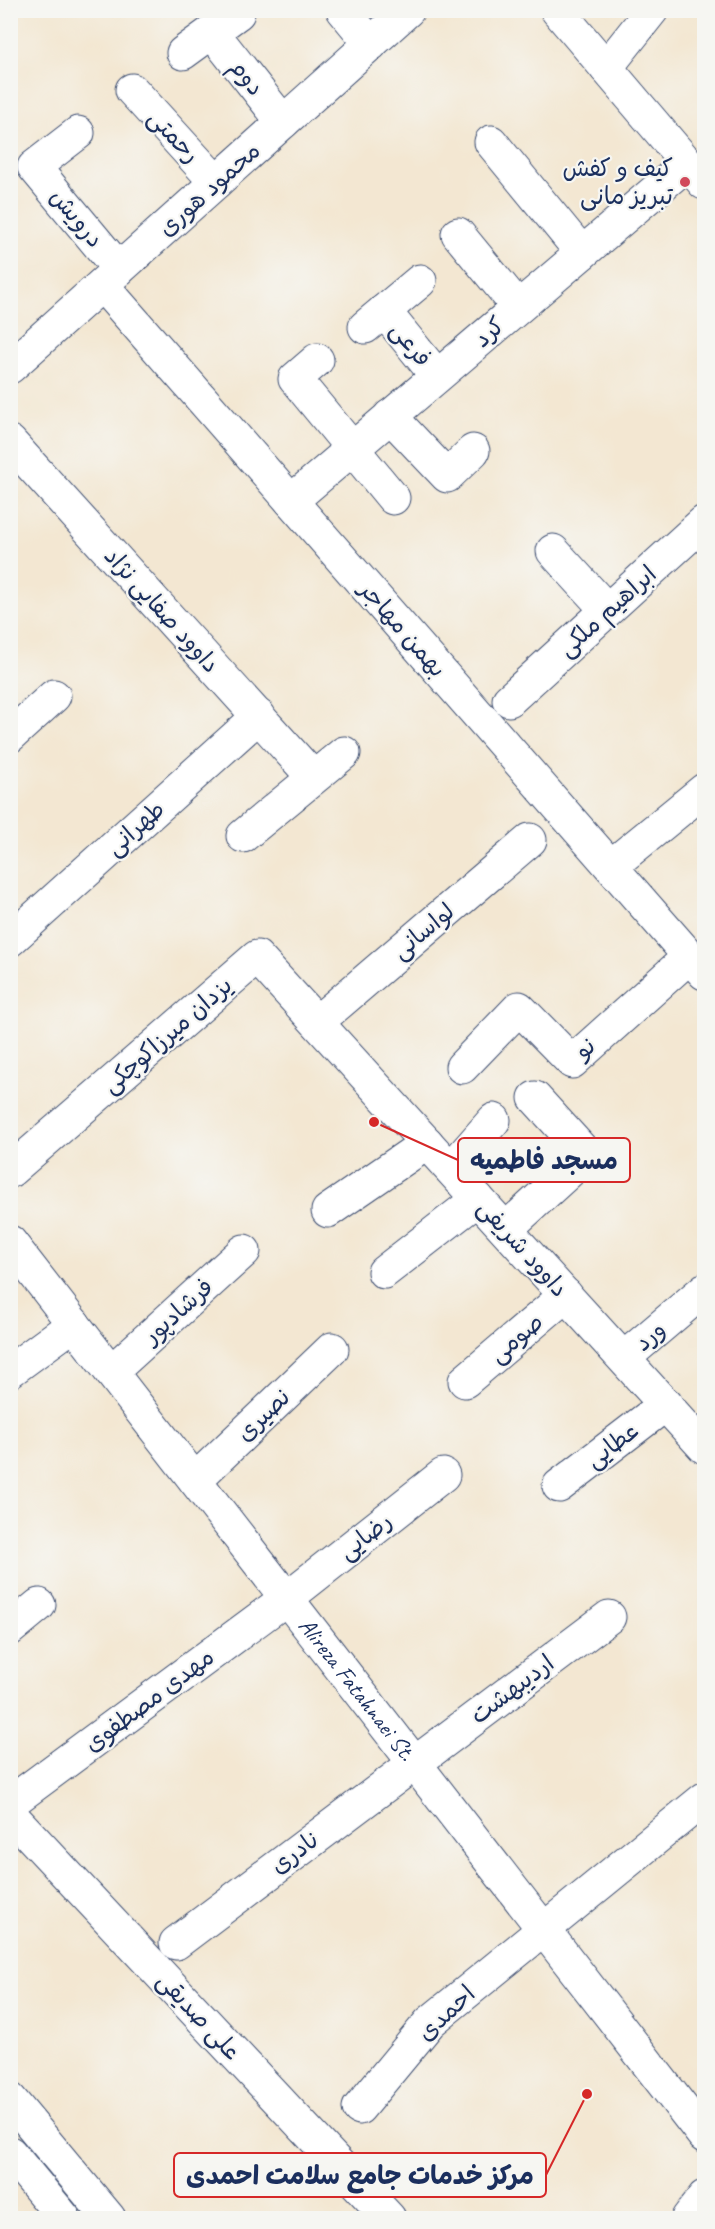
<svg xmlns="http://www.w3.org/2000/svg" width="715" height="2229" font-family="Caveat,'Playpen Sans Arabic',sans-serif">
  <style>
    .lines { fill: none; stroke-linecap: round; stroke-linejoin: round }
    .minor-casing { stroke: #3b4b6f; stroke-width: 35 }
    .primary-casing { stroke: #3b4b6f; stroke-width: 35 }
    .minor { stroke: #fff; stroke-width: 33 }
    .primary { stroke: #fff; stroke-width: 33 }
    .poi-dot { fill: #d1495b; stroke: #f6f6f2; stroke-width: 2 }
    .labels { text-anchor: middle; stroke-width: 4.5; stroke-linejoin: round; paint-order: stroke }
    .street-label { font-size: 24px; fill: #1b2f5e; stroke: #f6f6f2 }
    .poi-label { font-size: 24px; fill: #1b2f5e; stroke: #f6f6f2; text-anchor: end }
    .leader { fill: none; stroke: #d62828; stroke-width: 2 }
    .callout-dot { fill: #d62828; stroke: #f6f6f2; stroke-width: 2 }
    .callout { fill: #f6f6f2; stroke: #d62828; stroke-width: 2 }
    .callout-label { font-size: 26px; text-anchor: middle; font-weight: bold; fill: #1b2f5e }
  </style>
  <rect width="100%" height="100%" fill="#f6f6f2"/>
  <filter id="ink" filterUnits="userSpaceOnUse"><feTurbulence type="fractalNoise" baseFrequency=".0167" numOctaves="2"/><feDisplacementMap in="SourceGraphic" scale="12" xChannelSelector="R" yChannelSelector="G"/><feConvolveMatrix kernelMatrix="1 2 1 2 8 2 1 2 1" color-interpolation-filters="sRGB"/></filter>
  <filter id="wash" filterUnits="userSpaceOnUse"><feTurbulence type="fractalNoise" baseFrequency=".008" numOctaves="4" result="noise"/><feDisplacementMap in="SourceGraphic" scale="24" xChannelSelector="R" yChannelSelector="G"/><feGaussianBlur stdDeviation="1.35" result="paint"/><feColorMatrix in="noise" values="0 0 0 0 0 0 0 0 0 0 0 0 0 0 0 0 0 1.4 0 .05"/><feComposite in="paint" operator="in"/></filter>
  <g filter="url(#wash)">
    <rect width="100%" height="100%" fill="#f3e7d2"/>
  </g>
  <g filter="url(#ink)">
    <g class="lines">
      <g class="minor-casing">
        <g id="minor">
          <path d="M343,10L371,44"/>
          <path d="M557,10L704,183"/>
          <path d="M212,32L283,122"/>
          <path d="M183,53L238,13"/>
          <path d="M606,68L652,10"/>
          <path d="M132,90L216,182"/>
          <path d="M78,133L34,167L119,269"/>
          <path d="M491,142L582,253"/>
          <path d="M458,234L518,307"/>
          <path d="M102,285L704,973"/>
          <path d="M384,311L437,376"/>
          <path d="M365,327L420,281"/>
          <path d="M317,360L295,379L393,498"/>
          <path d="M10,367L408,10"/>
          <path d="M390,416L447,476L473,451"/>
          <path d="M10,442L313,777"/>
          <path d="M291,501L688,163"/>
          <path d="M553,551L607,610"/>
          <path d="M509,700L704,522"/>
          <path d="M10,736L54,696"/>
          <path d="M243,836L344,753"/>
          <path d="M611,866L704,790"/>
          <path d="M10,940L259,716"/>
          <path d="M317,1022L530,840"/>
          <path d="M462,1067L519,1008L572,1062L690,956"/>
          <path d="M451,1169L494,1120"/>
          <path d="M10,1171L257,957L704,1447"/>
          <path d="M328,1211L427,1143"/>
          <path d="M506,1229L587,1155L535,1098"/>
          <path id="s1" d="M10,1242L704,2136"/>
          <path d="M384,1272L478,1199"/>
          <path d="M624,1358L704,1290"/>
          <path d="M10,1371L74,1324"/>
          <path d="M111,1372L244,1251"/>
          <path d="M465,1381L566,1295"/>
          <path d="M195,1480L332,1349"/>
          <path d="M559,1486L666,1404"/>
          <path d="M10,1629L39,1605"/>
          <path d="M10,1803L287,1598L443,1475"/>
          <path d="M10,1814L389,2218"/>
          <path d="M176,1943L609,1617"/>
          <path d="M10,2099L109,2218"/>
          <path d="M359,2108L430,2022L704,1799"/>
        </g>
      </g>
      <g class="primary-casing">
        <g id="primary">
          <path d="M10,2153L64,2218"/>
          <path d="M688,2218L704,2197"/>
        </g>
      </g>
      <use href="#minor" class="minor"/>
      <use href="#primary" class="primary"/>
    </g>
  </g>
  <circle class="poi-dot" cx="685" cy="182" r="6"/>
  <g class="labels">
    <g class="street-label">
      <text transform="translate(247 77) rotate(51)" y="8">دوم</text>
      <text transform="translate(174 136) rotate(47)" y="8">رحمتی</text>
      <text transform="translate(209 189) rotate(-42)" y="8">محمود هوری</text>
      <text transform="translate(77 218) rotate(50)" y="8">درویش</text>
      <text transform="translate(489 332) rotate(-41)" y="8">کرد</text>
      <text transform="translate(411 344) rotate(51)" y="8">فرعی</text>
      <text transform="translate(162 610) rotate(48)" y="8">داوود صفایی نژاد</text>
      <text transform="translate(607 611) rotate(-42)" y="8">ابراهیم ملکی</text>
      <text transform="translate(403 629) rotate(49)" y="8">بهمن مهاجر</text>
      <text transform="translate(135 828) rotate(-42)" y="8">طهرانی</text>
      <text transform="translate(423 931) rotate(-40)" y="8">لواسانی</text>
      <text transform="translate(167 1035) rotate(-41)" y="8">یزدان میرزاکوچکی</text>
      <text transform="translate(585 1048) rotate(-38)" y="8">نو</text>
      <text transform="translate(523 1248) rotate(48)" y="8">داوود شریفی</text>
      <text transform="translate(178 1311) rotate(-42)" y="8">فرشادپور</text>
      <text transform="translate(650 1336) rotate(-40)" y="8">ورد</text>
      <text transform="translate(516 1338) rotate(-40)" y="8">صومی</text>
      <text transform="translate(263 1415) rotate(-44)" y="8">نصیری</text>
      <text transform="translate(612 1445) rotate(-37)" y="8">عطایی</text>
      <text transform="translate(365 1536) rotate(-38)" y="8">رضایی</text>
      <text dy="8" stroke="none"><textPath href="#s1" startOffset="566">Alireza Fatahnaei St.</textPath></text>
      <text transform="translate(512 1689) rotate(-37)" y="8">اردیبهشت</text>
      <text transform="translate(149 1700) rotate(-37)" y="8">مهدی مصطفوی</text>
      <text transform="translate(295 1852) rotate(-37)" y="8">نادری</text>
      <text transform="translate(446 2013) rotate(-43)" y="8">احمدی</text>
      <text transform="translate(199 2016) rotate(47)" y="8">علی صدیقی</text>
    </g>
    <g class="poi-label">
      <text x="673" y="176">کیف و کفش<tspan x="673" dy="28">تبریز مانی</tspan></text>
    </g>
  </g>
  <path class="leader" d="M374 1122L458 1160M587 2094L546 2175"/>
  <g class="callout-dot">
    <circle cx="374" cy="1122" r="6"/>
    <circle cx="587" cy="2094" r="6"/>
  </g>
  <g class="callout">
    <rect x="458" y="1138" width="172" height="44" rx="6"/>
    <rect x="174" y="2153" width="372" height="44" rx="6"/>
  </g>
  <g class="callout-label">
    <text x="544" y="1169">مسجد فاطمیه</text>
    <text x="360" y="2184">مرکز خدمات جامع سلامت احمدی</text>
  </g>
  <rect width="715" height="2229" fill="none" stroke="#f6f6f2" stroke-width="36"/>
</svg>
